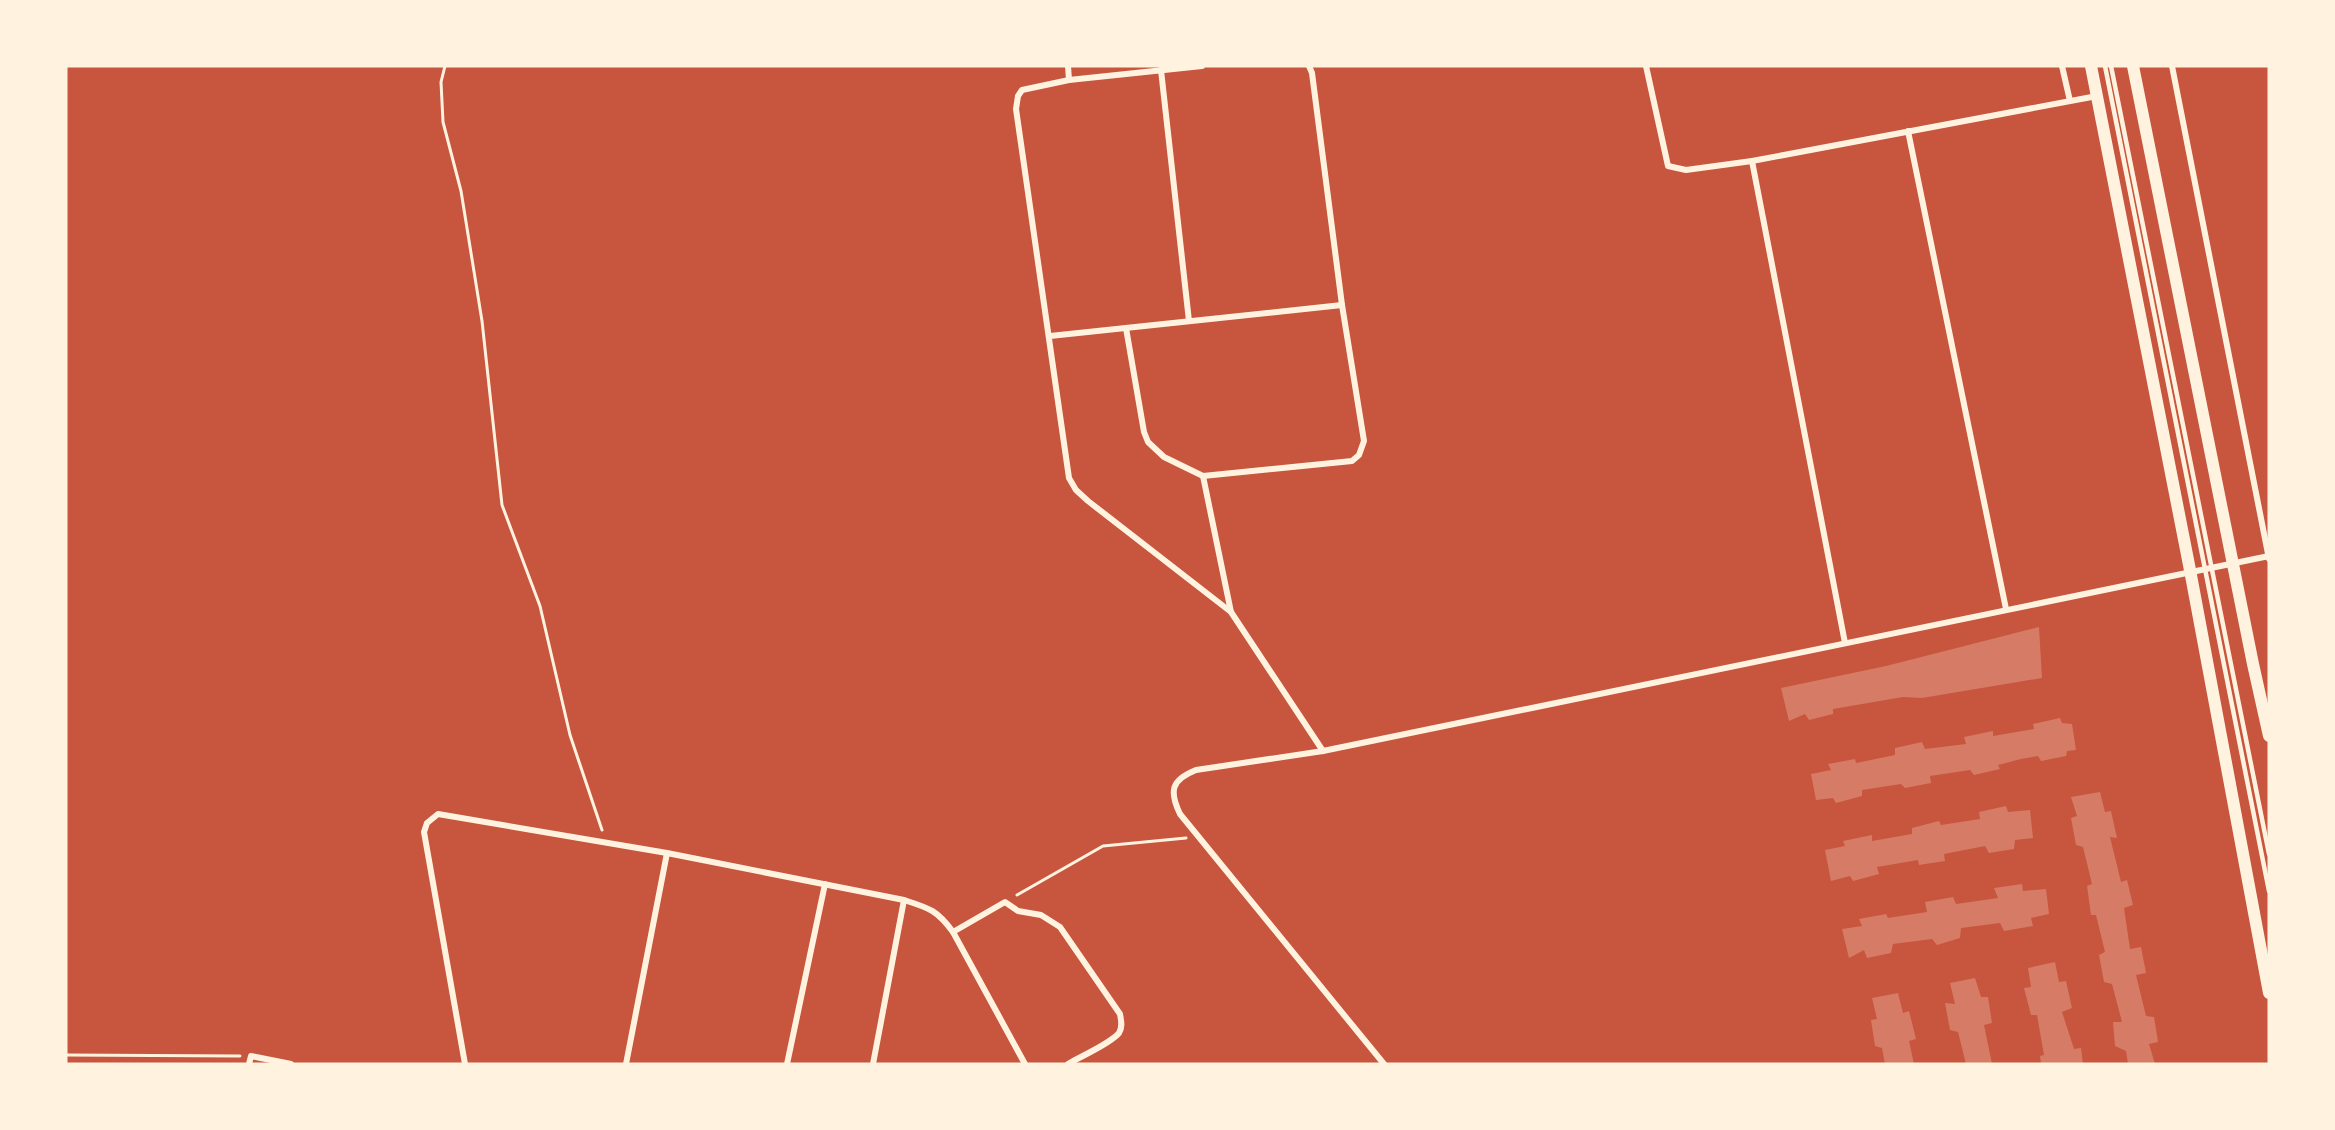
<svg xmlns="http://www.w3.org/2000/svg" width="2335" height="1130" font-family="'Exo 2',sans-serif">
  <style>
    .building { fill: #d67c66 }
    .lines { fill: none; stroke-linecap: round; stroke-linejoin: round }
    .path { stroke: #fff3e0; stroke-width: 3 }
    .service { stroke: #fff3e0; stroke-width: 4.5 }
    .minor { stroke: #fff3e0; stroke-width: 6 }
    .secondary { stroke: #fff3e0; stroke-width: 12 }
  </style>
  <rect width="100%" height="100%" fill="#c8553d"/>
  <g class="building">
    <path d="M2039,627L2042,678L1922,698L1903,697L1833,709V714L1809,720L1805,714L1789,721L1781,688L1886,666Z"/>
    <path d="M2060,718L2062,723L2072,724L2076,750L2067,751L2066,756L2041,761L2038,756L2021,759L1998,765L2000,769L1974,775L1970,770L1930,776L1931,783L1905,788L1901,784L1862,790V796L1836,803L1833,798L1816,800L1811,774L1831,770L1828,764L1855,759L1856,763L1895,755V748L1922,742L1925,749L1966,744L1964,737L1993,731V736L2034,729L2033,724Z"/>
    <path d="M2100,792L2105,812L2111,811L2117,838L2110,837L2121,882L2127,880L2133,905L2124,908L2130,949L2141,947L2146,973L2136,975L2146,1016L2154,1017L2158,1042L2149,1044L2155,1064H2128L2126,1051L2115,1046L2113,1022H2122L2112,984L2104,982L2099,955L2105,952L2096,915H2091L2087,886L2092,884L2083,847L2076,845L2071,818L2077,816L2071,797Z"/>
    <path d="M2006,806L2008,812L2030,810L2033,838L2015,840L2014,849L1989,853L1985,846L1944,854L1945,861L1919,865L1918,860L1877,867L1879,874L1853,881L1850,876L1831,881L1825,850L1845,846L1843,841L1872,835V841L1912,834V828L1939,821L1941,825L1980,819L1979,812Z"/>
    <path d="M2022,884L2023,891L2046,889L2049,914L2031,918L2033,926L2004,931L2000,923L1961,928L1960,938L1937,945L1932,939L1893,944L1891,953L1867,958L1864,950L1849,958L1842,929L1862,926L1859,919L1886,914L1888,918L1927,912L1925,902L1953,897L1956,904L1998,898L1994,888Z"/>
    <path d="M2055,962L2059,982L2066,981L2072,1008L2062,1012L2074,1049L2081,1048L2083,1064H2041L2040,1056L2044,1055L2037,1015H2031L2024,988L2031,987L2028,968Z"/>
    <path d="M1975,978L1981,997H1988L1992,1023L1984,1025L1992,1064H1966L1958,1032L1950,1030L1945,1003L1955,1004L1950,983Z"/>
    <path d="M1898,993L1903,1013L1909,1011L1916,1039L1909,1041L1914,1064H1885L1882,1048L1875,1046L1871,1020L1877,1019L1872,998Z"/>
  </g>
  <g class="lines">
    <g class="path">
      <path d="M445,66L441,82L443,122L461,191L482,321L502,505L540,606L570,735L602,830"/>
      <path d="M1017,895L1103,846L1186,838"/>
      <path d="M66,1055L240,1056"/>
    </g>
    <g class="service">
      <path d="M2105,66L2269,891"/>
      <path d="M2111,66L2269,854"/>
    </g>
    <g class="minor">
      <path d="M1068,66L1069,80"/>
      <path d="M1202,66L1069,80L1022,90L1018,96L1016,109L1069,478L1076,490L1088,501L1231,612"/>
      <path d="M1646,66L1668,166L1686,170L1752,161"/>
      <path d="M2062,66L2070,101"/>
      <path d="M2172,66L2269,559"/>
      <path d="M1161,70L1189,321"/>
      <path d="M1908,131L2006,609"/>
      <path d="M1126,328L1144,432L1148,442L1164,457L1203,476L1352,461L1359,455L1364,441L1342,305L1312,73L1309,66"/>
      <path d="M1050,336L1342,305"/>
      <path d="M1203,476L1231,612L1323,751"/>
      <path d="M1845,643L1752,161L2097,96"/>
      <path d="M953,932L1005,902L1018,911L1041,915L1060,927L1120,1014C1121,1020 1123,1027 1119,1033C1110,1044 1081,1056 1068,1064"/>
      <path d="M249,1064L251,1056L291,1064"/>
      <path d="M465,1064L424,832L427,823L438,814L667,853L904,900C929,908 937,910 953,932L1025,1064"/>
      <path d="M626,1064L667,853"/>
      <path d="M787,1064L825,884"/>
      <path d="M873,1064L904,900"/>
      <path d="M1384,1064L1180,814C1169,791 1171,780 1196,770L1323,751L2269,556"/>
    </g>
    <g class="secondary">
      <path d="M2091,66L2190,570L2269,993"/>
      <path d="M2133,66L2253,664L2269,736"/>
    </g>
  </g>
  <rect width="2335" height="1130" fill="none" stroke="#fff3e0" stroke-width="135"/>
</svg>
